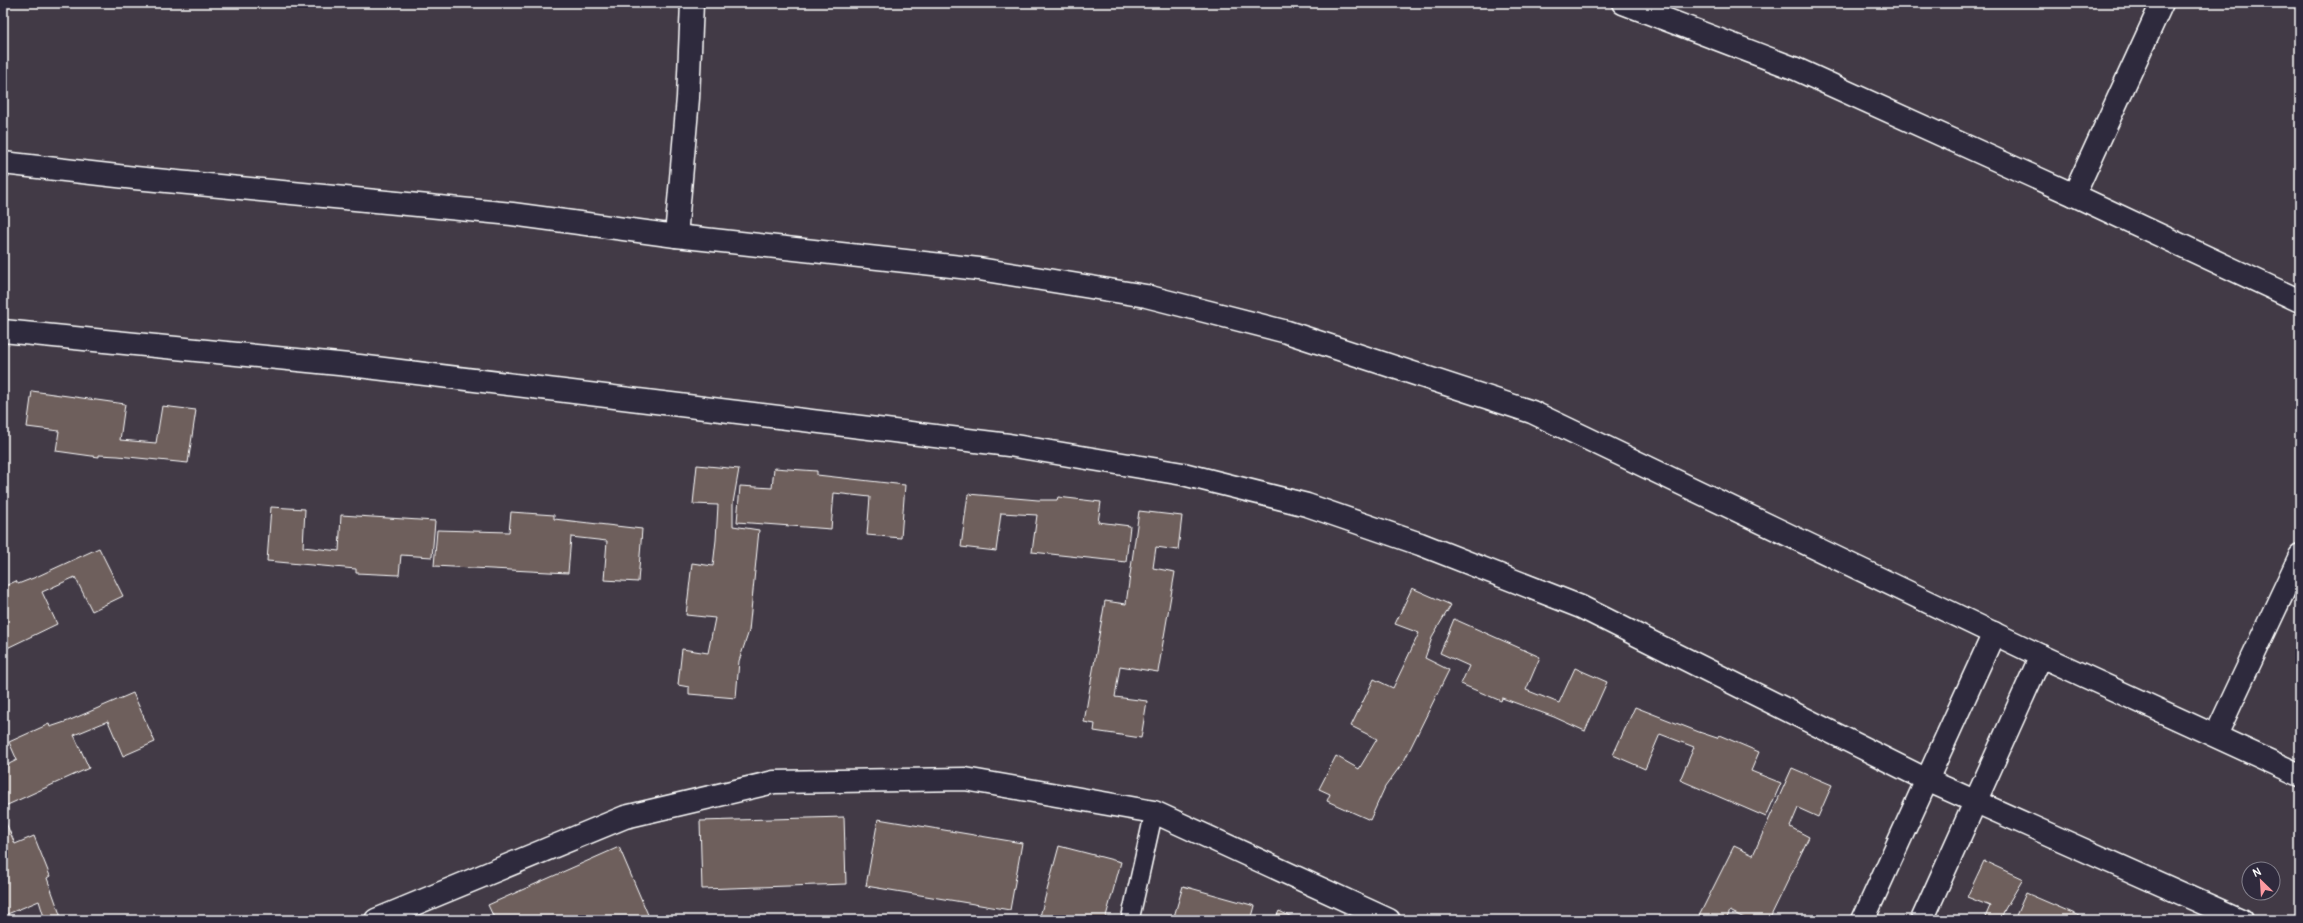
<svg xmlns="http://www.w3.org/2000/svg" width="2303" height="923" font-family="Pangolin,sans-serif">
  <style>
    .building { fill: #6e5e5c; stroke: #fff }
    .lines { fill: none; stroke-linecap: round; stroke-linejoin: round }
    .service-casing { stroke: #fff; stroke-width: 20 }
    .minor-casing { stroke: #fff; stroke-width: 25 }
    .tertiary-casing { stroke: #fff; stroke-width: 25 }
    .service { stroke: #2f2a3d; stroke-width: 17 }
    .minor { stroke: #2f2a3d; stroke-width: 22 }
    .tertiary { stroke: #2f2a3d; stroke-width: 22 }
  </style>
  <rect width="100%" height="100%" fill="#423a46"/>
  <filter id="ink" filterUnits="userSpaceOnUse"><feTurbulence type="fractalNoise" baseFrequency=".025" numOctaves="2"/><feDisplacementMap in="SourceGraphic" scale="8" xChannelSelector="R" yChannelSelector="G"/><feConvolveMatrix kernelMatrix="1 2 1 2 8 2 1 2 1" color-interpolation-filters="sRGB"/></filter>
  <g filter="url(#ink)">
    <g class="building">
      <path d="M32,391L125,404L120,440L156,443L162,406L196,410L188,463L118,456L99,455V457L56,451L59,431L27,427Z"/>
      <path d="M697,465L739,469L733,503V526L759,530L749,631L739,661L736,698L689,694V687L678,685L682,649L708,653L715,618L686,615L692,563L713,566L716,540L718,505L693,504Z"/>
      <path d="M774,468L817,471V475L905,485L901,538L867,535L870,497L834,493L831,529L737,522L740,486L772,488Z"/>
      <path d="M968,494L1038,500H1057L1058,497L1101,502L1098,522L1130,526L1126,562L1032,552L1037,515L1001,513L996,551L961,547Z"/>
      <path d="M271,507L305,509L303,547L339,551L341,515L435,521L432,557L401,555L399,575L356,573V569L267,561Z"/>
      <path d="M1139,511L1182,516L1178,550L1156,547L1153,568L1175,572L1158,672L1120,666L1115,697L1147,701L1141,738L1094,731L1095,724L1084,722L1105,601L1126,604Z"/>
      <path d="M511,512L554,515V519L642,529L638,582L604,580L607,541L571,537L568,573L434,566L437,530L509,532Z"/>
      <path d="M99,548L123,596L92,611L75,577L42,592L57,624L3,650V587L16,581L18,584L36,577Z"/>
      <path d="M1412,588L1451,605L1433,635L1425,658L1449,670L1404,761L1385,787L1370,820L1327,801L1330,794L1319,789L1336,756L1359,769L1377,739L1351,726L1374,679L1393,688L1404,665L1419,633L1395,624Z"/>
      <path d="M1454,619L1540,657L1526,690L1559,703L1575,668L1607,682L1585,731L1554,717L1502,698L1501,701L1461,684L1469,666L1440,653Z"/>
      <path d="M133,693L155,742L123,756L108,721L74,735L89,768L3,807V767L17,760L9,742L49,724L50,727L68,721Z"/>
      <path d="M1635,707L1699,732L1717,738L1719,735L1759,752L1751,771L1781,783L1766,817L1680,780L1694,747L1660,734L1645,769L1613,755Z"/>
      <path d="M1792,768L1832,785L1818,817L1798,808L1790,827L1809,837L1769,920H1748L1730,911L1726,920H1697L1734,846L1753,855Z"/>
      <path d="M3,816L15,844L34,836L50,876L47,878L62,920H45L39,901L5,915L3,911Z"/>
      <path d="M844,817L846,884L702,889L700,821Z"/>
      <path d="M878,819L1022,843L1010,910L866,886Z"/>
      <path d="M1059,846L1121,862L1105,920H1039Z"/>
      <path d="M619,847L649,917L643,920H495L488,905Z"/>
      <path d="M1984,861L2023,879L2005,909L2001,920H1984L1990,906L1967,897Z"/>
      <path d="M1183,886L1255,906L1251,920H1173Z"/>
      <path d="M2026,893L2089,920H2014Z"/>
      <path d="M1279,911L1298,920H1275Z"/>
    </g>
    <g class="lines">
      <g class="service-casing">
        <path id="service" d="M1130,920L1154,812"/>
      </g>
      <g class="minor-casing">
        <g id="minor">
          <path d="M1623,3L1796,69L2074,195L2300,301"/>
          <path d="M2074,195L2162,3"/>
          <path d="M676,236L688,98L692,3"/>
          <path d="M2216,735L2300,556"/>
          <path d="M376,920L625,817L774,782L965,779L1154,812L1389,920"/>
          <path d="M1863,920L1994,633"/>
          <path d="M1922,920L2041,656"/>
        </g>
      </g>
      <g class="tertiary-casing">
        <g id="tertiary">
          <path d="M3,163L135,178L512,214L676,236L979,269L1146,296L1287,332L1532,412L2041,656L2300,775"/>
          <path d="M3,331L359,366L1009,445L1183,474L1307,505L1420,544L1581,607L1927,780L2241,920"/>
        </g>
      </g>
      <use href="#service" class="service"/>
      <use href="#minor" class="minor"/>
      <use href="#tertiary" class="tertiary"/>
    </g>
  </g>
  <rect width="2303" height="923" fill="none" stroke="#2f2a3d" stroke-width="16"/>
  <rect x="8" y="8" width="2287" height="907" fill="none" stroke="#fff" stroke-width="1.5" filter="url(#ink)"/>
  <g transform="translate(2261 881) rotate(335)"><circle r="19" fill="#2f2a3d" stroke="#827f8b"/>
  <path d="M0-3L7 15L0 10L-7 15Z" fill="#ff9aa2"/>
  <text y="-6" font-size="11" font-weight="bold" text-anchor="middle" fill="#ffffff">N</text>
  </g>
</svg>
